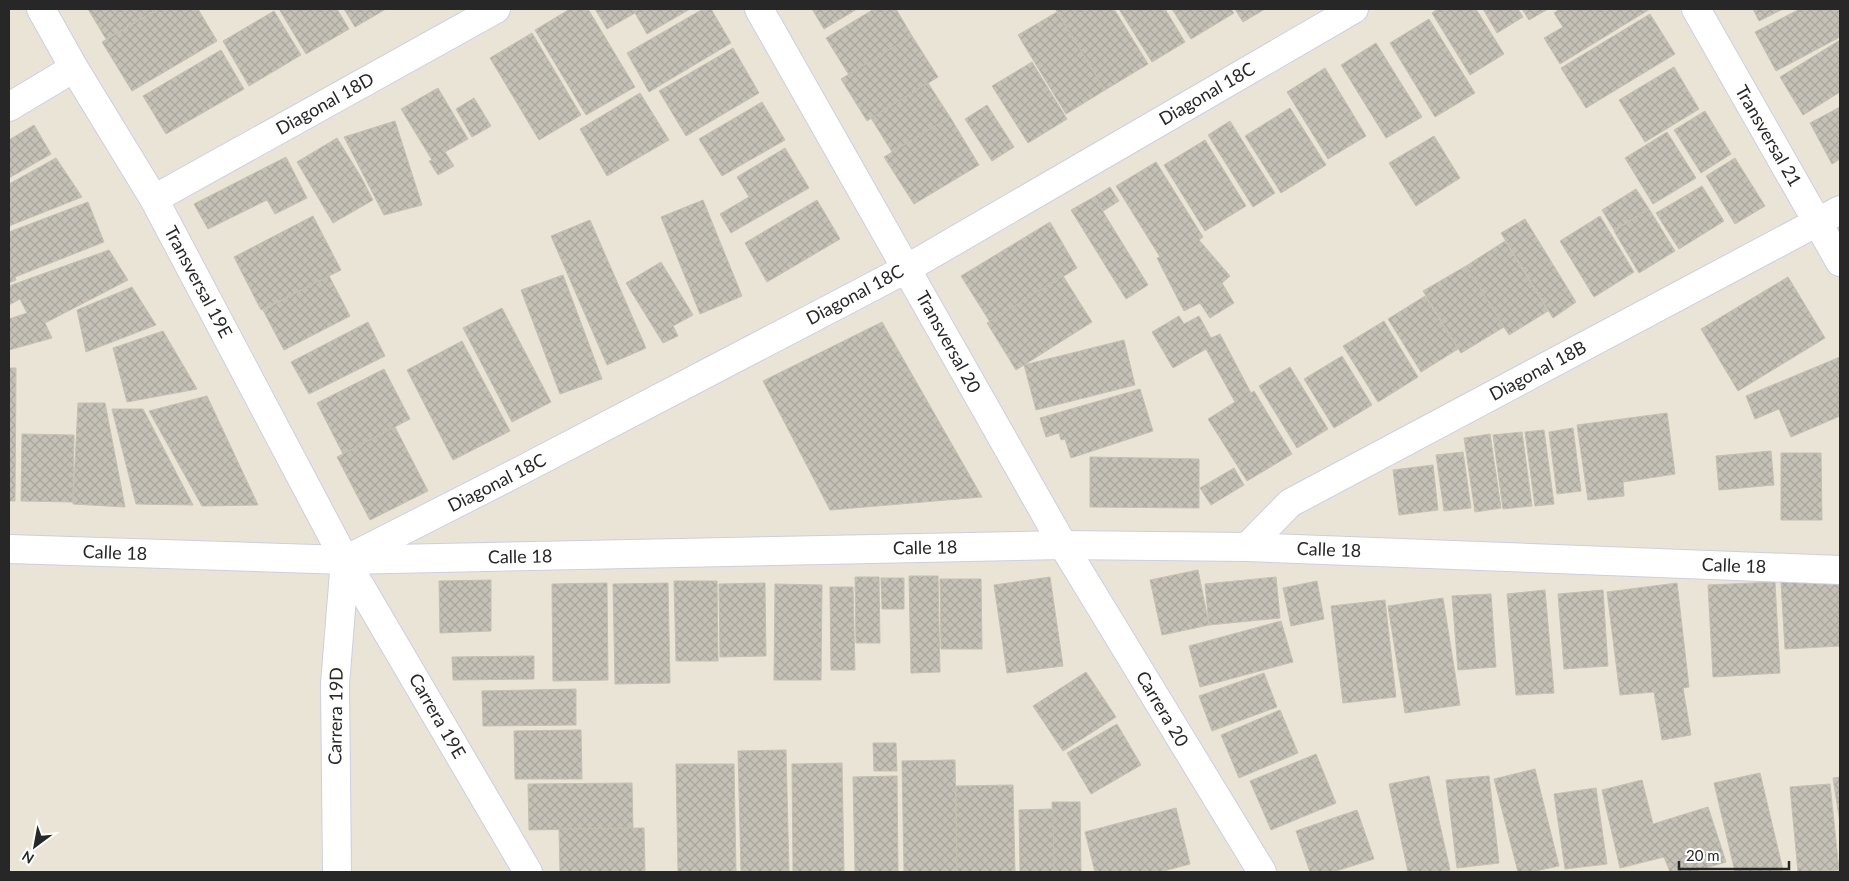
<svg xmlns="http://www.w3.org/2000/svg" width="1849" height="881" font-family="Lato,sans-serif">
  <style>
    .building { fill: url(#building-cross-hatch); stroke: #c5c0b1 }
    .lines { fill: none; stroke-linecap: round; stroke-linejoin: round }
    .minor-casing { stroke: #cdcee1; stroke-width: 30 }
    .minor { stroke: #fff; stroke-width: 28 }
    .labels { text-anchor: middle; stroke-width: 4.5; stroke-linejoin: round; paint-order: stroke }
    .street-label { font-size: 18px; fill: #272727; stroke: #fff }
  </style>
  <defs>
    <pattern id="building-cross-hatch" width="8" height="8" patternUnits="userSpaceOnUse" patternTransform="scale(1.25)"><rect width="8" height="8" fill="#c5c1b7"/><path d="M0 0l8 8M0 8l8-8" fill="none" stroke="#a9a69d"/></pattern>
  </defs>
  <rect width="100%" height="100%" fill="#eae4d7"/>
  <g class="building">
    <path d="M88,9H158L106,39Z"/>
    <path d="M158,9H198L217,41L132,91L102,42Z"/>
    <path d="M279,9H337L349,29L306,54Z"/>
    <path d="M344,9H386L355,27Z"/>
    <path d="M570,9H588L635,87L586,115L535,30Z"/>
    <path d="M595,9H690L647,34L635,13L607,29Z"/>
    <path d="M703,9H711L731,43L649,92L627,53Z"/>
    <path d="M812,9H857L824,29Z"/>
    <path d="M874,9H896L912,36L849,75L826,38Z"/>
    <path d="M1059,9H1114L1148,64L1105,90L1056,10Z"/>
    <path d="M1119,9H1165L1185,42L1152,62Z"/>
    <path d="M1172,9H1231L1234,13L1191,39Z"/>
    <path d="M1235,9H1265L1243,22Z"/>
    <path d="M1438,9H1476L1504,54L1470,75L1432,13Z"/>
    <path d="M1483,9H1518L1523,17L1497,33Z"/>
    <path d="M1522,9H1548L1529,20Z"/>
    <path d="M1560,9H1650L1560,64L1544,38L1563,27L1554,13Z"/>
    <path d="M1753,9H1783L1759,21Z"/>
    <path d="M1800,9H1840V37L1776,71L1755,32Z"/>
    <path d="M274,11L301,55L249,86L223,41Z"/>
    <path d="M1057,12L1105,90L1066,114L1018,35Z"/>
    <path d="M1650,14L1675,54L1586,108L1561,68Z"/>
    <path d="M1429,19L1475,93L1435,117L1390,43Z"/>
    <path d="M532,33L581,115L539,140L490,58Z"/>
    <path d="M912,36L938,77L867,121L841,79Z"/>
    <path d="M1840,40V92L1803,115L1780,77Z"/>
    <path d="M1376,43L1422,117L1386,138L1341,65Z"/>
    <path d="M733,48L759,93L686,136L659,91Z"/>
    <path d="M221,50L244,89L166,134L143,96Z"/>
    <path d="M1032,62L1067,119L1028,143L992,86Z"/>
    <path d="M1674,67L1699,109L1645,142L1619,100Z"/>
    <path d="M1325,68L1366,136L1328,159L1287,92Z"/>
    <path d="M928,83L950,117L892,152L871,118Z"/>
    <path d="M438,88L468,139L445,152L454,166L438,175L429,161L432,160L401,109Z"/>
    <path d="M640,93L669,140L607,176L580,129Z"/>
    <path d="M474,98L491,126L472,137L456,109Z"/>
    <path d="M762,102L785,140L722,176L699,139Z"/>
    <path d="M987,105L1014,147L992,161L965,119Z"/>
    <path d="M1840,107V159L1832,164L1810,123Z"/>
    <path d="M1290,108L1326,165L1281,193L1245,136Z"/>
    <path d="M1705,111L1731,154L1701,173L1674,130Z"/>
    <path d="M950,117L979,165L914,204L884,157Z"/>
    <path d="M395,121L422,205L384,215L344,137Z"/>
    <path d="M1230,121L1275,193L1253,207L1208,135Z"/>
    <path d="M34,125L51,154L9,178V140Z"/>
    <path d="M1667,132L1696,178L1653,204L1625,158Z"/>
    <path d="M1434,136L1460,178L1416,206L1389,163Z"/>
    <path d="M337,138L361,177L373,200L333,223L297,162Z"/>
    <path d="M1205,140L1246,206L1205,231L1164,165Z"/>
    <path d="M785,148L809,188L731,233L720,214L749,197L737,177Z"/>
    <path d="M286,157L307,198L275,214L267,200L208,229L194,204Z"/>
    <path d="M56,158L82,197L9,226V184Z"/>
    <path d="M1735,158L1765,206L1735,224L1706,176Z"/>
    <path d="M1156,162L1203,237L1199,240L1230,276L1222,283L1234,303L1210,318L1200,303L1184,311L1157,258L1160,257L1116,186Z"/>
    <path d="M1702,186L1724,221L1679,249L1656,213Z"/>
    <path d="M1110,187L1119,201L1103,211L1094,197Z"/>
    <path d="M1636,189L1649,209L1614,230L1602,210Z"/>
    <path d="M1094,197L1148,285L1126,299L1071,210Z"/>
    <path d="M703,200L742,296L700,314L661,217Z"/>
    <path d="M817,200L840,239L767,282L745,243Z"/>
    <path d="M88,202L104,242L15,277L16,280L9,283V232Z"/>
    <path d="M1649,209L1675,251L1639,273L1614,231Z"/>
    <path d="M313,216L341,270L261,310L234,257Z"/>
    <path d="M1600,216L1634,272L1594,297L1560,241Z"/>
    <path d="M1525,219L1576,302L1553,318L1501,233Z"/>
    <path d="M590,220L646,348L607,365L551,236Z"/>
    <path d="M1050,222L1077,268L990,322L961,276Z"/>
    <path d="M1505,241L1548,311L1509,335L1466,266Z"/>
    <path d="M109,250L128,280L45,323L52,338L9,350V319L27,313L20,299L9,305V286Z"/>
    <path d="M661,262L693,315L673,326L678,336L663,343L626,283Z"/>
    <path d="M1466,266L1504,327L1461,353L1423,291Z"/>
    <path d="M563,275L602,379L560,394L521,290Z"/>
    <path d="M329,276L350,316L284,350L263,310Z"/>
    <path d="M1063,276L1092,322L1016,370L987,323Z"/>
    <path d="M1788,277L1825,338L1738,391L1701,329Z"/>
    <path d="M132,287L156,325L86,352L77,310Z"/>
    <path d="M1425,296L1458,349L1421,372L1388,319Z"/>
    <path d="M502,308L551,402L512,422L463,328Z"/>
    <path d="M1179,316L1184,324L1199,316L1211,338L1220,334L1251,393L1254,391L1292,454L1247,481L1208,419L1235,402L1206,349L1173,368L1152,332Z"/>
    <path d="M1384,321L1418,377L1378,402L1343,346Z"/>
    <path d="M368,322L385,356L309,394L291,362Z"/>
    <path d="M882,322L982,497L830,510L763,381Z"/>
    <path d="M163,331L197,389L127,402L113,348Z"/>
    <path d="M1124,340L1135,385L1036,410L1024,365Z"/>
    <path d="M462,341L510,431L453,460L407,370Z"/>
    <path d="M1342,356L1372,405L1334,428L1304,379Z"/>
    <path d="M1840,357V416L1791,437L1779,409L1755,419L1746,396Z"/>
    <path d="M1290,367L1328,429L1297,448L1259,386Z"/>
    <path d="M9,368H16L15,501H9Z"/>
    <path d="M384,369L410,419L343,454L317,403Z"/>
    <path d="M1140,389L1153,431L1071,458L1065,439L1061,440L1059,433L1046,437L1040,418Z"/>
    <path d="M207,396L258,505L202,506L149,411Z"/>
    <path d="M78,403H105L125,507L73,504Z"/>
    <path d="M112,409H143L193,505L136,504Z"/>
    <path d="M1667,413L1675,474L1623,482L1624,496L1588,500L1577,425Z"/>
    <path d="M395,427L428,491L370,520L337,457Z"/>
    <path d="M1573,428L1581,491L1557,494L1549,432Z"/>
    <path d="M1544,430L1554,504L1535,506L1525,432Z"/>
    <path d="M1522,432L1532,506L1503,509L1493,435Z"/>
    <path d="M22,434L74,435L73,502L21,501Z"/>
    <path d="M1490,434L1501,508L1475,512L1464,438Z"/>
    <path d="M1771,451L1774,485L1719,490L1716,456Z"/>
    <path d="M1463,452L1471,508L1444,511L1436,455Z"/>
    <path d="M1781,453H1821L1822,520H1781Z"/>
    <path d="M1090,457L1199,459V508L1090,507Z"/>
    <path d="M1433,465L1438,510L1399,515L1393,470Z"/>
    <path d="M1234,468L1244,485L1211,505L1200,488Z"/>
    <path d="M1198,570L1209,625L1162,635L1150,580Z"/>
    <path d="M909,576H938L940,672L911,673Z"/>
    <path d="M855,577H879L880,643H856Z"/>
    <path d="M1050,577L1063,666L1007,673L994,585Z"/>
    <path d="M1276,577L1280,618L1209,625L1205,584Z"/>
    <path d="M881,578H904V609H882Z"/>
    <path d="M1840,578V646L1785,649L1781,582Z"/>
    <path d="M940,579H981L982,649H941Z"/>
    <path d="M491,580V631L440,633L439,581Z"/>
    <path d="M674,581H717L718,661H676Z"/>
    <path d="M1317,581L1324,619L1291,626L1283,588Z"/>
    <path d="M1775,582L1780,673L1713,677L1708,585Z"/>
    <path d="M607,583L608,680L553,681L552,584Z"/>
    <path d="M668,583L670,683L615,684L613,584Z"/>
    <path d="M765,583L766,656L720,657L719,584Z"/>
    <path d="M1677,583L1689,687L1683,688L1691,735L1662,740L1654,692L1620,695L1607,592Z"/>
    <path d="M775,584L822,585L821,680H774Z"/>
    <path d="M830,587H853L855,670H831Z"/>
    <path d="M1545,590L1554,693L1516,695L1507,594Z"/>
    <path d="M1603,590L1608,666L1564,669L1558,594Z"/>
    <path d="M1491,594L1496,667L1458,670L1452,596Z"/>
    <path d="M1443,598L1460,705L1405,713L1388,606Z"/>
    <path d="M1385,600L1396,697L1343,703L1331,606Z"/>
    <path d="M1281,621L1293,662L1200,687L1189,646Z"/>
    <path d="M534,656V679L453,680L452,657Z"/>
    <path d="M1086,672L1116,717L1063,751L1033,706Z"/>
    <path d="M1264,673L1277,707L1212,731L1199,696Z"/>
    <path d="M576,689V725L483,726L482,691Z"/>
    <path d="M1280,710L1298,753L1239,778L1221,735Z"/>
    <path d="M1117,724L1141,765L1091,794L1067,753Z"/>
    <path d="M581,730L582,779H515L514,731Z"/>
    <path d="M873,743H896L897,771H874Z"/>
    <path d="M786,750L789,872H741L738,751Z"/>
    <path d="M1316,754L1336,803L1271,830L1250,781Z"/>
    <path d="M955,760L957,872H904L902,761Z"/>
    <path d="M842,763L844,872H793L792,764Z"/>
    <path d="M676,764H734L736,872H678Z"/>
    <path d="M1535,769L1559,866L1531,872H1518L1494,779Z"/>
    <path d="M1760,773L1783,870L1772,872H1735L1714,783Z"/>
    <path d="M897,776L898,872H855L853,777Z"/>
    <path d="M1429,776L1450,870L1441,872H1408L1389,784Z"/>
    <path d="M1489,776L1499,863L1457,868L1446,780Z"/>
    <path d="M1840,777V823L1833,778Z"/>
    <path d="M1642,780L1653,824L1708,807L1726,862L1692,872H1670L1664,857L1620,868L1602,790Z"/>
    <path d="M632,783L633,828L529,830L528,784Z"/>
    <path d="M1830,784L1839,870L1798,872L1790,787Z"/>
    <path d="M1013,785L1015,872H957L956,786Z"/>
    <path d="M1596,788L1607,864L1565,869L1554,794Z"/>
    <path d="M1052,802H1080L1081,872H1054Z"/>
    <path d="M1176,808L1190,864L1160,872H1095L1085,832Z"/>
    <path d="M1053,809L1054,872H1020L1019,810Z"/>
    <path d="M1357,810L1374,859L1333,872H1310L1296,831Z"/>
    <path d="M644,828L645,872H560L559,829Z"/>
  </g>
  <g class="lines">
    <g class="minor-casing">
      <g id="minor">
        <path d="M41,9L74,68L154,199L345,560L528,872"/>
        <path d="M759,9L1063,545L1262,872"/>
        <path d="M1696,9L1840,262"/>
        <path d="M9,107L74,68"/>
        <path d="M154,199L496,9"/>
        <path d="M1247,547L1290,503L1840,210"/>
        <path d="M9,549L345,560L1063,545L1247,547L1840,570"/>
        <path d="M351,557L518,472L906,269L1354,9"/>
        <path d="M337,872L335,684L345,560"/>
      </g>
    </g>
    <use href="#minor" class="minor"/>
  </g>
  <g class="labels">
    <g class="street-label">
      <text transform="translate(1207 94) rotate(-30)" y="6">Diagonal 18C</text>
      <text transform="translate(325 104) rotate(-29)" y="6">Diagonal 18D</text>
      <text transform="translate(1768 136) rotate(60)" y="6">Transversal 21</text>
      <text transform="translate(198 282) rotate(62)" y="6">Transversal 19E</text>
      <text transform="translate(855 295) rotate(-28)" y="6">Diagonal 18C</text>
      <text transform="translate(948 342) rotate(61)" y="6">Transversal 20</text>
      <text transform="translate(1538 371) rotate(-28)" y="6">Diagonal 18B</text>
      <text transform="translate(497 483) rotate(-27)" y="6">Diagonal 18C</text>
      <text transform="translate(925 548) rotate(-1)" y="6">Calle 18</text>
      <text transform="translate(1329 550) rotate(2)" y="6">Calle 18</text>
      <text transform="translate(115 553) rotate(2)" y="6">Calle 18</text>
      <text transform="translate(520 557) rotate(-1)" y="6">Calle 18</text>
      <text transform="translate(1734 566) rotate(2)" y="6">Calle 18</text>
      <text transform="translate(1162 709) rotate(59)" y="6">Carrera 20</text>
      <text transform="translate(336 716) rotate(-89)" y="6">Carrera 19D</text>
      <text transform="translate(437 716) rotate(60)" y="6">Carrera 19E</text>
    </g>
  </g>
  <rect width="1849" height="881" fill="none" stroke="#272727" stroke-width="20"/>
  <g transform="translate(35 846) rotate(212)" stroke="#ffffff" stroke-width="4" paint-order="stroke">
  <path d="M0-4L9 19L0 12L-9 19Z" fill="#272727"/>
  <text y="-8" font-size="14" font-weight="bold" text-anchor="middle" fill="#272727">N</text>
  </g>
  <path d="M1679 861v8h110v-8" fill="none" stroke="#272727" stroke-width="2.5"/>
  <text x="1686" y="861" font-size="15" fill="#272727" stroke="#ffffff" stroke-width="4" paint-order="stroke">20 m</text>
</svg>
